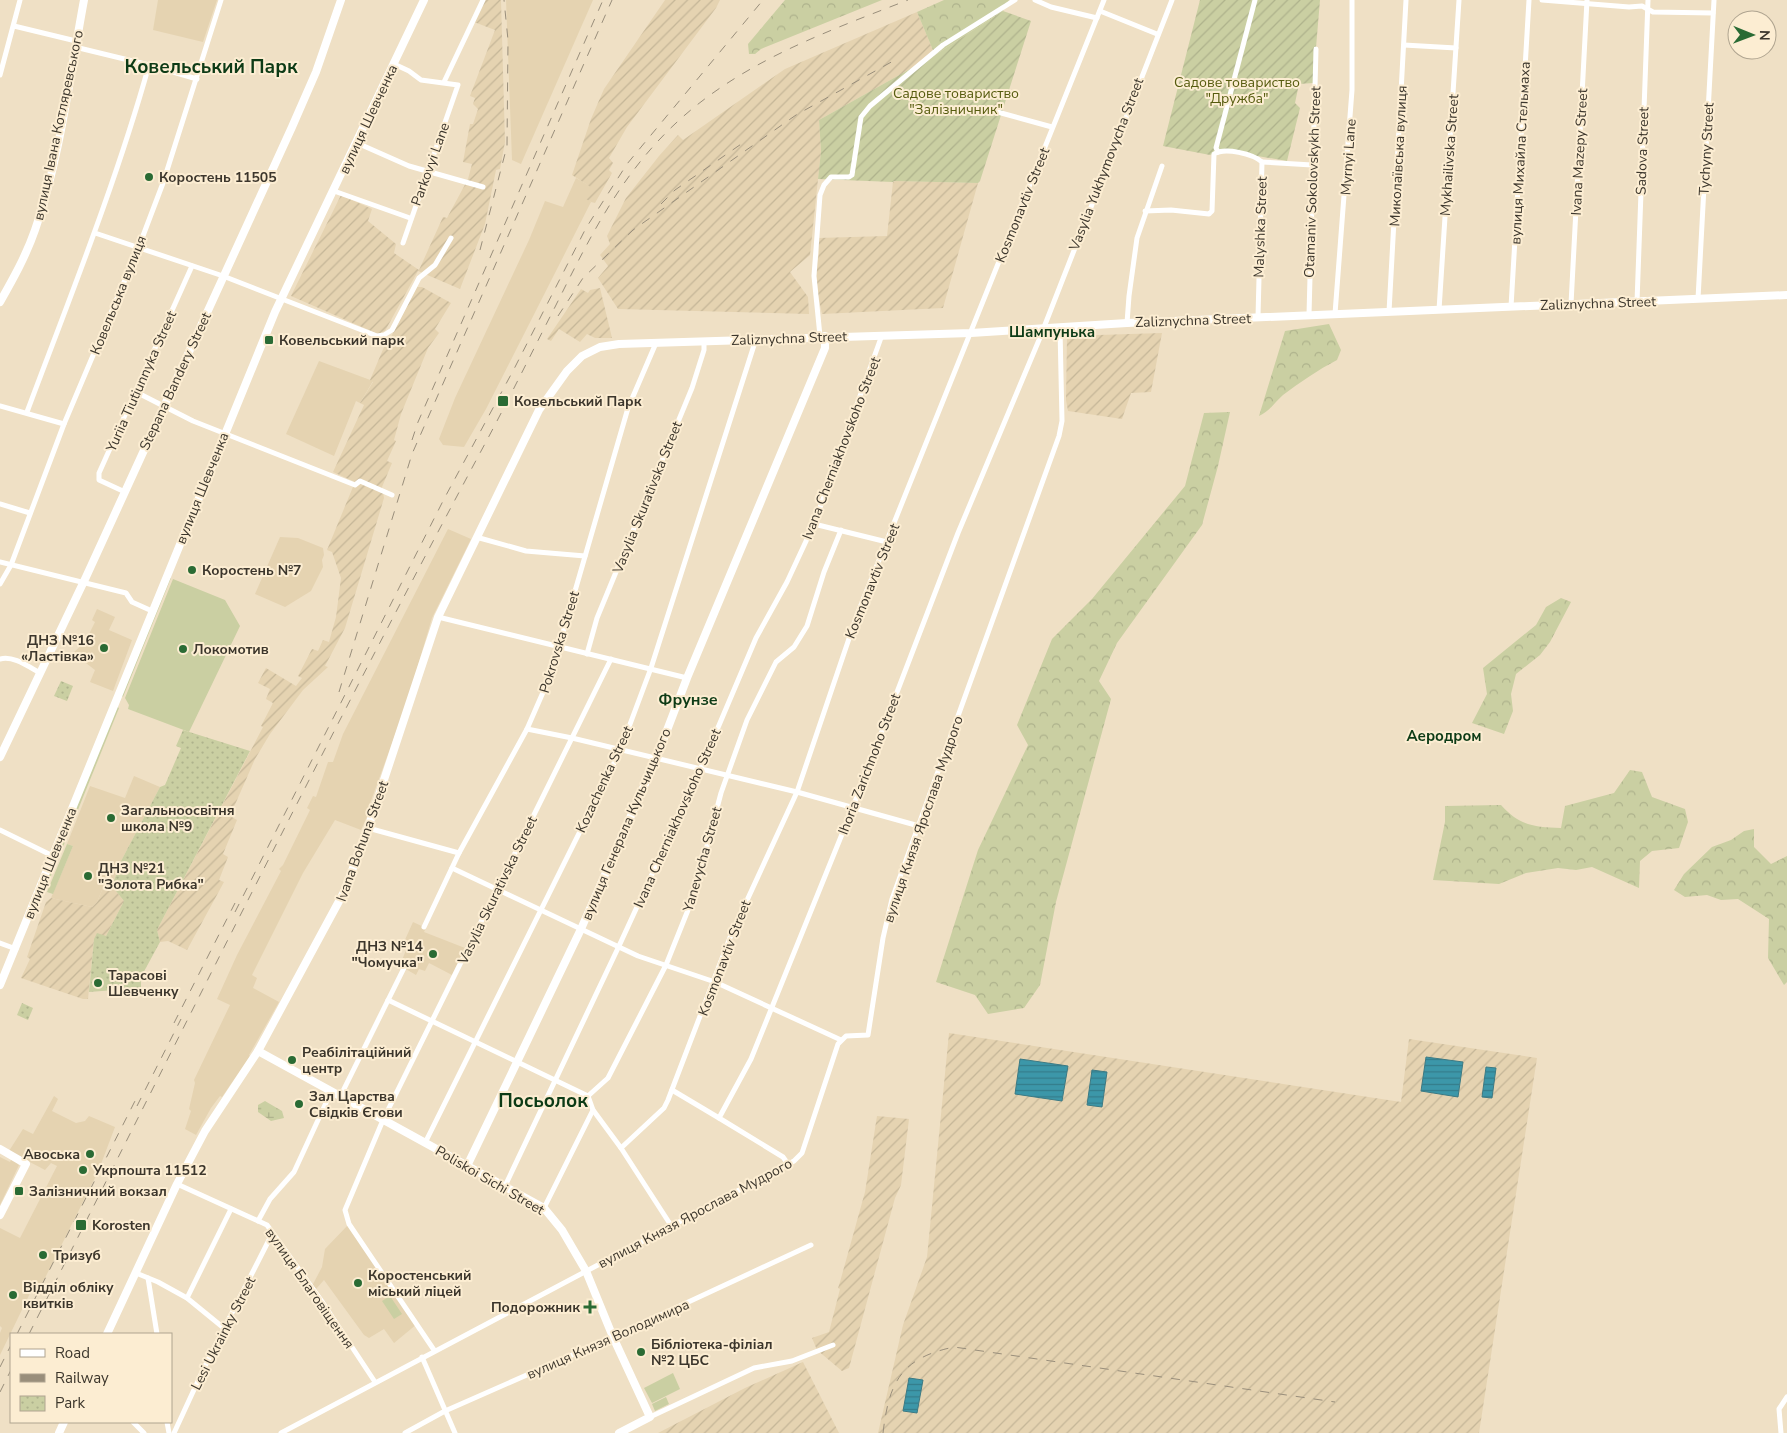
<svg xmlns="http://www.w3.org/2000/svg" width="1787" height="1433" font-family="'Nunito Sans',sans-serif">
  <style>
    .built { fill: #e5d3b1 }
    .industrial { fill: url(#industrial-furrows) }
    .grass { fill: #cacfa2 }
    .forest { fill: url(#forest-crowns) }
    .wetland { fill: url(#wetland-marsh) }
    .park { fill: url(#park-dots) }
    .garden { fill: url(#garden-furrows) }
    .water { fill: url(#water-rules); stroke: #3c7a84 }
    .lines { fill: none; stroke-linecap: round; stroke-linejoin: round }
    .street { stroke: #fff; stroke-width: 5 }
    .secondary { stroke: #fff; stroke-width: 8 }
    .rail { stroke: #998e7b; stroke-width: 1; stroke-dasharray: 9 9; stroke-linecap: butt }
    .poi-dot { fill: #2a6b34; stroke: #fcedd2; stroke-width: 2 }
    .labels { text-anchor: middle; stroke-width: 4; stroke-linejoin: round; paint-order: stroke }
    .park-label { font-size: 14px; fill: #565b0e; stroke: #fcedd2 }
    .street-label { font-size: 14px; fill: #3c362c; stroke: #fcedd2 }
    .poi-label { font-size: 14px; font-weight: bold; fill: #3c362c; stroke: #fcedd2; text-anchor: start }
    .neighbourhood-label { font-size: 15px; font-weight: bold; fill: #0d3b16; stroke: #fcedd2 }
    .quarter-label { font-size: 16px; font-weight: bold; fill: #0d3b16; stroke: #fcedd2 }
    .district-label { font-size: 19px; font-weight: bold; fill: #0d3b16; stroke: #fcedd2 }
  </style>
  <defs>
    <pattern id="industrial-furrows" width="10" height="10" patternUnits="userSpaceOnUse" patternTransform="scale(1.25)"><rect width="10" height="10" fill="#e5d3b1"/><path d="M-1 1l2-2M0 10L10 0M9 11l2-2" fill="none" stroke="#c5b698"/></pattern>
    <pattern id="forest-crowns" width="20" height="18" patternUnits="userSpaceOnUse" patternTransform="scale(1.25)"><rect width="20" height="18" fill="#cacfa2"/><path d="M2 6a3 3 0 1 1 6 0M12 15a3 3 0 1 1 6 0" fill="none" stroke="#aeb28c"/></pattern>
    <pattern id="wetland-marsh" width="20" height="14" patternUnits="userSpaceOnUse" patternTransform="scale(1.25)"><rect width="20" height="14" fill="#cacfa2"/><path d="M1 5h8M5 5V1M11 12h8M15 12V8" fill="none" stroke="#aeb28c"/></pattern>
    <pattern id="park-dots" width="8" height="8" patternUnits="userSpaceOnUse" patternTransform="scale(1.25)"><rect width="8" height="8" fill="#cacfa2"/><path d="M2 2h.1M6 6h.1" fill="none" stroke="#aeb28c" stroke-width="1.8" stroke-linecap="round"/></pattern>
    <pattern id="garden-furrows" width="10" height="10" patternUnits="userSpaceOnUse" patternTransform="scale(1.25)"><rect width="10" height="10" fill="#cacfa2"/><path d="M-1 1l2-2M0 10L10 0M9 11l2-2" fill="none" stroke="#aeb28c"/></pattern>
    <pattern id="water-rules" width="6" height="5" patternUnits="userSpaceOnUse" patternTransform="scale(1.25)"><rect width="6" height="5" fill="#3c97a9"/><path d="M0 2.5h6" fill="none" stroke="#347c8a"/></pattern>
  </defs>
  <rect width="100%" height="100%" fill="#efe0c5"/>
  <g class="built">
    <path d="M158,0H217L203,42L153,30Z"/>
    <path d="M506,0H593L521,164L512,160Z"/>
    <path d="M576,178L593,188L587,199L591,202L486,409L464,447L443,445L439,439L455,398L529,240L545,201L563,207Z"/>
    <path d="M319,361L373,381L360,403L356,401L334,456L286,434Z"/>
    <path d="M448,529L471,539L432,618L407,702L368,809L370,810L361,830L335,820L303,873L252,975L257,978L253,988L279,1002L249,1055L250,1056L222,1097L220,1096L211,1108L196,1135L185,1129L191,1111L189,1109L195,1083L194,1080L230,1005L217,999L237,955L281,871L279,869L283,865L310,810L307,808L313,796L316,797L328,762H333L343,734Z"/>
    <path d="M280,537L298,538L323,548L324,555L322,560L323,567L311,591L285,607L255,594Z"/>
    <path d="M97,609L115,617L109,630L132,640L113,691L90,682L95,670L73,653L85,642L95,622L92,620Z"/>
    <path d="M134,776L160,787L121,861L112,886L105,883L97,902L92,907L51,898L73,846L67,844L90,786L125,798Z"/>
    <path d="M413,922L426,928L424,932L465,948L452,975L429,963L425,971L419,969L416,975L404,968L402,960L408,945L404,942Z"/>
    <path d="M54,1096L58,1099L52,1111L76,1123L85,1121L89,1116L115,1127L98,1172L40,1288L34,1285L0,1355V1333L2,1328L0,1326V1228L20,1238L57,1166L51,1163L45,1170L9,1151L23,1129L33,1134Z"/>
    <path d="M0,1157L10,1162L12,1158L19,1165L0,1205Z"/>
    <path d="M349,1224L417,1324L394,1343L384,1329L369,1338L364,1335L324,1280L316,1289L312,1286L322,1267L325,1249Z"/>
  </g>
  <g class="industrial">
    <path d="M485,0H501L505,142L500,169L496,170L485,224L460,289L418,271L385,331L378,334L291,296L341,195L372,209L368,221L396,244L394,253L419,270L443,217L447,218L468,179L472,164L463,162L470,124H473L478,109L473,104L475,98L470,96L495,30L474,22Z"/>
    <path d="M665,0H720L716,8L627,127L609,158L613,163L609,170L612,173L595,203L591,202L586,199L592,188L572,175L591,119L604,89Z"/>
    <path d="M917,12L935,55L819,120L821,151L810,255L790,272L808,297L809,314L618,309L598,278L608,266L600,255L610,244L607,236L626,198L659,156L678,135L683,140L785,69Z"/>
    <path d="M896,181L978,183L943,308L822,314L814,276L819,254L818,238L887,236L893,182Z"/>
    <path d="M417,287H422L451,303L435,329L439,333L428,348L401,414L394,440L396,441L387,461L392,463L382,487L384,498L345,628L325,666L328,667L303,690L270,734L255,759L230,816L237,820L223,854L228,857L219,880L224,882L187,950L168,941L160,942L157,930L263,727L261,726L273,703L266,699L270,689L258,683L266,668L296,686L302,678L298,676L312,649L318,651L323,640L329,642L336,617L341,578L332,552L327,550L355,482L333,472L364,405L360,403L373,382L370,380L387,340L403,347L404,343L391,337Z"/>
    <path d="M600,288L612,338H595L587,334L580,342L559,329L551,341L547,339L581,289L588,293L590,290Z"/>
    <path d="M1162,333L1151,392L1131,393L1122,419L1068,411L1066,400L1067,336Z"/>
    <path d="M105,883L112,886L124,901L106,936L94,939L88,999H83L21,978L30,959L27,957L46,902L51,898L92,907L97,902Z"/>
    <path d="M949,1033L1401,1102L1409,1039L1537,1058L1479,1433H878L903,1325L927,1257Z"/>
    <path d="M877,1116L909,1119L901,1185L895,1198L849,1368L842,1371L817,1350L812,1338L829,1332L840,1289L838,1288L840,1282L865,1192Z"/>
    <path d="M803,1362L839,1433H658L745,1388Z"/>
  </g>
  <g class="grass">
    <path d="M169,577L171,578L123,697L121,695Z"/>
    <path d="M173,579L225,600L240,626L189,732L128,709L129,705L125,698Z"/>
    <path d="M116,706L119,708L67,837L64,836Z"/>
    <path d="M62,841L65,842L43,895L42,893Z"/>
    <path d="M67,844L73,846L53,894L47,892Z"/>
    <path d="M390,1296L402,1314L394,1319L382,1301Z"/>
    <path d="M673,1373L680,1389L652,1403L644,1388Z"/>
    <path d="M666,1397L669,1404L655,1411L652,1404Z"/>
  </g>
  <g class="forest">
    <path d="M785,0H882L761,49L755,54H749L748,44Z"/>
    <path d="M944,0H1009L1003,11L935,55L917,12Z"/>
    <path d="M1329,324L1341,350L1337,360C1318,370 1300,382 1283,395C1275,402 1269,412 1259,416L1285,331Z"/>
    <path d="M1230,412L1218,466L1202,525L1117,643L1099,681L1111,699L1056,902L1040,985L1024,1008L988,1014L975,995L936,982L978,850L1028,745L1017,725L1052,639L1092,599L1185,486L1204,413Z"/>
    <path d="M1561,598L1571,602L1550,642L1540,655L1516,674L1511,694L1513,711L1504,734L1472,723L1487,694L1483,668L1536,625L1546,607Z"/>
    <path d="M1630,770L1642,772L1652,797L1685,809L1688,822L1679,848L1652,851L1640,861L1639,888L1592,867L1576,870L1558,868L1526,873L1499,884L1433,880L1445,822V806L1501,805C1520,826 1534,827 1561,828L1565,806L1614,793Z"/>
    <path d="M1754,829V847L1771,864L1787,856V982L1784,985L1768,958L1769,919L1738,899L1721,900L1707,895L1685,897L1674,890L1684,874L1712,847L1731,840L1744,831Z"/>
  </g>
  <path class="wetland" d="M265,1101L282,1111L284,1118L271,1121L258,1112V1105Z"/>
  <g class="park">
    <path d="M61,681L73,686L67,701L54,696Z"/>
    <path d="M183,730L250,751L157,930L160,942L141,977V988L89,992L94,939L97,933L106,936L124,901L112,886L121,861L160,787L165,785L181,748L176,746Z"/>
    <path d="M22,1003L33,1008L28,1020L17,1015Z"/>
  </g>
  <g class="garden">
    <path d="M1200,0H1320L1313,83L1299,84L1295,103L1300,108L1287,161L1222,150L1210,155L1163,146Z"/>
    <path d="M1003,11L1031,21L980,181L978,183L894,181L893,182L818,179L821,151L819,120L935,55Z"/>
  </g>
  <g class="water">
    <path d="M1426,1057L1463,1062L1458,1097L1421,1091Z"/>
    <path d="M1020,1059L1068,1066L1062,1101L1015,1094Z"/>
    <path d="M1486,1067L1496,1068L1492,1098L1482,1097Z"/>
    <path d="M1092,1070L1107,1072L1102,1107L1087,1105Z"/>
    <path d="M909,1378L923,1380L917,1413L903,1411Z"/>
  </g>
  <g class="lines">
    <g class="street">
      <path d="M1035,0L1051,7L1097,18"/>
      <path d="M1542,0L1629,7L1642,6L1653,12L1713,13"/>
      <path d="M1100,11L1157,34"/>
      <path d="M14,26L76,41"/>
      <path d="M1404,45L1456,48"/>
      <path d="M75,47L149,65L197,79"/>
      <path d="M394,64L409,71L421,80L458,85L403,243"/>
      <path d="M0,75L20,0"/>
      <path d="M444,82L483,0"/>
      <path d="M983,108L1052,127"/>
      <path d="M357,143L409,166L483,187"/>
      <path d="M1218,152L1216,148L1255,0"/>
      <path d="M1262,162L1312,165"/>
      <path d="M334,191L410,218"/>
      <path d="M1145,211L1171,210L1209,214L1212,211L1214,154C1225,147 1253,154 1262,162L1258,317"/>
      <path d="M95,233L223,276L377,336L384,335L392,330L419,278L435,265L451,238"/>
      <path d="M1698,299L1714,0"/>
      <path d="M1637,302L1648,0"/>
      <path d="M1571,304L1587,0"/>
      <path d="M1511,307L1529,0"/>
      <path d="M1439,310L1459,0"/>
      <path d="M1389,312L1406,0"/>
      <path d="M1335,314L1352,90V0"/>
      <path d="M1309,315L1316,49"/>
      <path d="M1127,323L1129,296L1137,238L1162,166"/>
      <path d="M820,336L814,276L820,195L824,185L831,177H849L852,175L861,117L870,106L943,45L1015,0"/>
      <path d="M136,392L193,421L355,485L360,481L392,495"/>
      <path d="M0,406L64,424"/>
      <path d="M27,412C70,297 116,183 149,65"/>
      <path d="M125,492L99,480V473L192,266"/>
      <path d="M0,504L30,513"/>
      <path d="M814,524L887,542"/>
      <path d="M476,537L526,551L585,556"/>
      <path d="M0,562L126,593L132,602L152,611"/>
      <path d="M0,584L11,565L64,424L138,249L163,183L221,0"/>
      <path d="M438,617L687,678"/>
      <path d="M587,654L597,618L692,388L704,350V341"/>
      <path d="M0,659C13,655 29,667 40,673"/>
      <path d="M527,729L572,738L797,792L919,826"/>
      <path d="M368,828L459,853"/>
      <path d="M0,830L53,856"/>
      <path d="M452,868L638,956L715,982L841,1040"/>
      <path d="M424,927L459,853L527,729L551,674L628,408L656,343"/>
      <path d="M0,943L16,949"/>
      <path d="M388,1000L588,1096"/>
      <path d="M672,1090L719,1118"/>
      <path d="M340,1097L404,968"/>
      <path d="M593,1110L621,1148L672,1227"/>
      <path d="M425,1143L620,751L651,668L756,339"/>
      <path d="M621,1148L664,1108L668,1100L731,935L797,792L857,615L1104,0"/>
      <path d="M788,1164L783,1157L719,1118L751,1059L853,807L958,533L1039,340L1172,0"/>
      <path d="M177,1184L267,1225L323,1303L375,1382"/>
      <path d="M505,1186L619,946L700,770L756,638L787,582L814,524L882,335"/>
      <path d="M544,1208L593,1110L588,1096L608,1078L666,965L694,895L721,793L747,720L776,662L794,647L807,626L824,572L841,530"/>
      <path d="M258,1221L270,1199L294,1172L331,1092"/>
      <path d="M136,1273L158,1282L187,1298L225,1329"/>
      <path d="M148,1278L157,1334"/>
      <path d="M187,1298L231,1209"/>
      <path d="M434,1350L349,1224L345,1210L383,1120L611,659"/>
      <path d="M422,1357L455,1433"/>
      <path d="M650,1417L754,1368L792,1361L833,1345"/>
      <path d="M133,1422L144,1433"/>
      <path d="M167,1422L169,1433"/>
      <path d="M174,1433L204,1368L272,1234"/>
      <path d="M281,1433L794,1161L802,1153L838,1044L846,1036L868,1035L883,938L892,899L1059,436L1062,421L1060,329"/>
      <path d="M405,1433L445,1411L613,1337L811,1245"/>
      <path d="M1781,1433L1779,1409L1787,1397"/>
    </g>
    <g class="secondary">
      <path d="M0,302C13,279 26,256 35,230C60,159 70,75 84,0"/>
      <path d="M0,757L86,577L292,127L316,72L341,0"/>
      <path d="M0,985L275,312L424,0"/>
      <path d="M258,1051L544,1208L562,1230L586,1271L613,1337L650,1417L619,1433"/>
      <path d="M0,1149L26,1164L0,1215"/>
      <path d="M467,1166L581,929L656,759L687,678L825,348V336"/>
      <path d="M107,1334L177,1184L205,1131L258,1051L344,892L368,828L438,617L539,410L567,371L582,356L600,347L619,344L971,333L1127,323L1787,295"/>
      <path d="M59,1433L64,1422"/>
    </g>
    <g class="rail">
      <path d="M661,204L675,190L747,140"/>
      <path d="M480,250L507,146L508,40L504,0"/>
      <path d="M558,316L583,278L633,230L796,115L895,60"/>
      <path d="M412,440L418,422L603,0"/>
      <path d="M339,692L412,454L612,0"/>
      <path d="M235,912L444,499L514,369L586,228L627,164L763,0"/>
      <path d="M174,1023L235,903"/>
      <path d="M137,1106L181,1019"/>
      <path d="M17,1334L137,1097"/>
      <path d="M29,1334C178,1040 324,744 480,453C506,405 530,356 555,307C585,247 613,189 659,140C727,67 818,35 908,0"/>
      <path d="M0,1367L11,1345"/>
      <path d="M0,1392L11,1370"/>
      <path d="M883,1433C889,1382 901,1358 954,1347L1335,1402"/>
    </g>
  </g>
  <g class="poi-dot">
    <circle cx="149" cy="177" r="5"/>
    <rect x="264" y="335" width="10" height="10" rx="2.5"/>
    <rect x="497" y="395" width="12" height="12" rx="2.5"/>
    <circle cx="192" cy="570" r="5"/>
    <circle cx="104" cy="648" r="5"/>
    <circle cx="183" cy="649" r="5"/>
    <circle cx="111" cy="818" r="5"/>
    <circle cx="88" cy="876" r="5"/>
    <circle cx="433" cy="954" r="5"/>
    <circle cx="98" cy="983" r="5"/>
    <circle cx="292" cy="1060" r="5"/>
    <circle cx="299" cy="1104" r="5"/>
    <circle cx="90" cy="1154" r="5"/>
    <circle cx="83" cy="1170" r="5"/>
    <rect x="14" y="1186" width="10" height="10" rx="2.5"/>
    <rect x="75" y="1219" width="12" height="12" rx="2.5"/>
    <circle cx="43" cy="1255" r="5"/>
    <circle cx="358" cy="1283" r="5"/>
    <circle cx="13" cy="1295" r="5"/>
    <path d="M587.5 1299.5h5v5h5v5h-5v5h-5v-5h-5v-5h5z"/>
    <circle cx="641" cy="1352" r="5"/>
  </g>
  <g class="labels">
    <g class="park-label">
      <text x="1237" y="87">Садове товариство<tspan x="1237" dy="16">"Дружба"</tspan></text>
      <text x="956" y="98">Садове товариство<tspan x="956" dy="16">"Залізничник"</tspan></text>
    </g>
    <g class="street-label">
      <text transform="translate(368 119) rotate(-65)" y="5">вулиця Шевченка</text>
      <text transform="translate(58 125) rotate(-78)" y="5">вулиця Івана Котляревського</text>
      <text transform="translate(1706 149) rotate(-87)" y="5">Tychyny Street</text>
      <text transform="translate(1642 151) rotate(-88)" y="5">Sadova Street</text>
      <text transform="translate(1579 152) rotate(-87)" y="5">Ivana Mazepy Street</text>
      <text transform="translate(1520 153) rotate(-87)" y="5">вулиця Михайла Стельмаха</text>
      <text transform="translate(1449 155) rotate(-86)" y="5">Mykhailivska Street</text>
      <text transform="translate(1398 156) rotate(-87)" y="5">Миколаївська вулиця</text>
      <text transform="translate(1348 157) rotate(-86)" y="5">Myrnyi Lane</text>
      <text transform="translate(430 164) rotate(-70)" y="5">Parkovyi Lane</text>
      <text transform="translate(1106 164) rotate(-69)" y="5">Vasylia Yukhymovycha Street</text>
      <text transform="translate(1312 182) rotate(-88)" y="5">Otamaniv Sokolovskykh Street</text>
      <text transform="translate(1022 205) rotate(-68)" y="5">Kosmonavtiv Street</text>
      <text transform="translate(1260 227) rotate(-88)" y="5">Malyshka Street</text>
      <text transform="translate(118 295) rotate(-68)" y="5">Ковельська вулиця</text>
      <text transform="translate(1598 303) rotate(-2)" y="5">Zaliznychna Street</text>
      <text transform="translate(1193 320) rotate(-2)" y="5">Zaliznychna Street</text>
      <text transform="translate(789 338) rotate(-2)" y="5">Zaliznychna Street</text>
      <text transform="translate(141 381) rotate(-66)" y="5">Yuriia Tiutiunnyka Street</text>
      <text transform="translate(175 381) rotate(-65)" y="5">Stepana Bandery Street</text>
      <text transform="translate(841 448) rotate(-69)" y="5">Ivana Cherniakhovskoho Street</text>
      <text transform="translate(202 488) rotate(-68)" y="5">вулиця Шевченка</text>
      <text transform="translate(647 497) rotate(-68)" y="5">Vasylia Skurativska Street</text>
      <text transform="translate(872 581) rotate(-68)" y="5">Kosmonavtiv Street</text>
      <text transform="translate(559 642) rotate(-73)" y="5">Pokrovska Street</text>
      <text transform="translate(869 764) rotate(-69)" y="5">Ihoria Zarichnoho Street</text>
      <text transform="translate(604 779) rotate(-65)" y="5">Kozachenka Street</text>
      <text transform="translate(677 818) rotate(-66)" y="5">Ivana Cherniakhovskoho Street</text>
      <text transform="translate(923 819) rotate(-71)" y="5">вулиця Князя Ярослава Мудрого</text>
      <text transform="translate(626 824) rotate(-67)" y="5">вулиця Генерала Кульчицького</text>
      <text transform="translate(362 841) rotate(-70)" y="5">Ivana Bohuna Street</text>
      <text transform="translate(702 859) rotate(-74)" y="5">Yanevycha Street</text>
      <text transform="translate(50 863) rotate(-68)" y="5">вулиця Шевченка</text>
      <text transform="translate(497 890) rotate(-64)" y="5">Vasylia Skurativska Street</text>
      <text transform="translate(724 958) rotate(-69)" y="5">Kosmonavtiv Street</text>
      <text transform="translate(490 1180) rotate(30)" y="5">Poliskoi Sichi Street</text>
      <text transform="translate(695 1213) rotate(-28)" y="5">вулиця Князя Ярослава Мудрого</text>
      <text transform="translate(310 1288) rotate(55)" y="5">вулиця Благовіщення</text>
      <text transform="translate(223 1333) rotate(-63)" y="5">Lesi Ukrainky Street</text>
      <text transform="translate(608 1339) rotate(-24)" y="5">вулиця Князя Володимира</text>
    </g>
    <g class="poi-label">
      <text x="159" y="182">Коростень 11505</text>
      <text x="279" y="345">Ковельський парк</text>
      <text x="514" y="406">Ковельський Парк</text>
      <text x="202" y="575">Коростень №7</text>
      <text x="94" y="645" text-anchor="end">ДНЗ №16<tspan x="94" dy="16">«Ластівка»</tspan></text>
      <text x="193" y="654">Локомотив</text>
      <text x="121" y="815">Загальноосвітня<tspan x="121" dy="16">школа №9</tspan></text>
      <text x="98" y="873">ДНЗ №21<tspan x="98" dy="16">"Золота Рибка"</tspan></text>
      <text x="423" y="951" text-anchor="end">ДНЗ №14<tspan x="423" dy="16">"Чомучка"</tspan></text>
      <text x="108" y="980">Тарасові<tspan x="108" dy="16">Шевченку</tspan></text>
      <text x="302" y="1057">Реабілітаційний<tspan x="302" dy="16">центр</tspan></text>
      <text x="309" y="1101">Зал Царства<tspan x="309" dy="16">Свідків Єгови</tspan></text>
      <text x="80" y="1159" text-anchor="end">Авоська</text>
      <text x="93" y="1175">Укрпошта 11512</text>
      <text x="29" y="1196">Залізничний вокзал</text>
      <text x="92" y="1230">Korosten</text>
      <text x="53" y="1260">Тризуб</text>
      <text x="368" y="1280">Коростенський<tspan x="368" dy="16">міський ліцей</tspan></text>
      <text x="23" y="1292">Відділ обліку<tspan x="23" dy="16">квитків</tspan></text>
      <text x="580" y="1312" text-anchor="end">Подорожник</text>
      <text x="651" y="1349">Бібліотека-філіал<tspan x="651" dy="16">№2 ЦБС</tspan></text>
    </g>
    <g class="neighbourhood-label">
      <text x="1052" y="337">Шампунька</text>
      <text x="1444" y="741">Аеродром</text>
    </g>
    <g class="quarter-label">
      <text x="688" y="705">Фрунзе</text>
    </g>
    <g class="district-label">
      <text x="211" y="73">Ковельський Парк</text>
      <text x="543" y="1107">Посьолок</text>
    </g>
  </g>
  <rect x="10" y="1333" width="162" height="90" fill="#fcedd2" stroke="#afa490"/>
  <rect x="20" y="1349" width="25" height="8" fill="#ffffff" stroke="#afa490"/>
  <text x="55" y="1358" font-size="15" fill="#3c362c">Road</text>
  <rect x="20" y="1374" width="25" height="8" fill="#998e7b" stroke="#afa490"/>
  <text x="55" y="1383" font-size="15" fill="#3c362c">Railway</text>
  <rect x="20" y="1396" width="25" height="15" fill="url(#park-dots)" stroke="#afa490"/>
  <text x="55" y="1408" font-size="15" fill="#3c362c">Park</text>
  <g transform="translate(1752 35) rotate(91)"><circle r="24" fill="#fcedd2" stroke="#afa490"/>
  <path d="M0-4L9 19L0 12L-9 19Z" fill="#2a6b34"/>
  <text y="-8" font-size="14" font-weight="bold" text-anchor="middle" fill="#3c362c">N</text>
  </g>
</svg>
